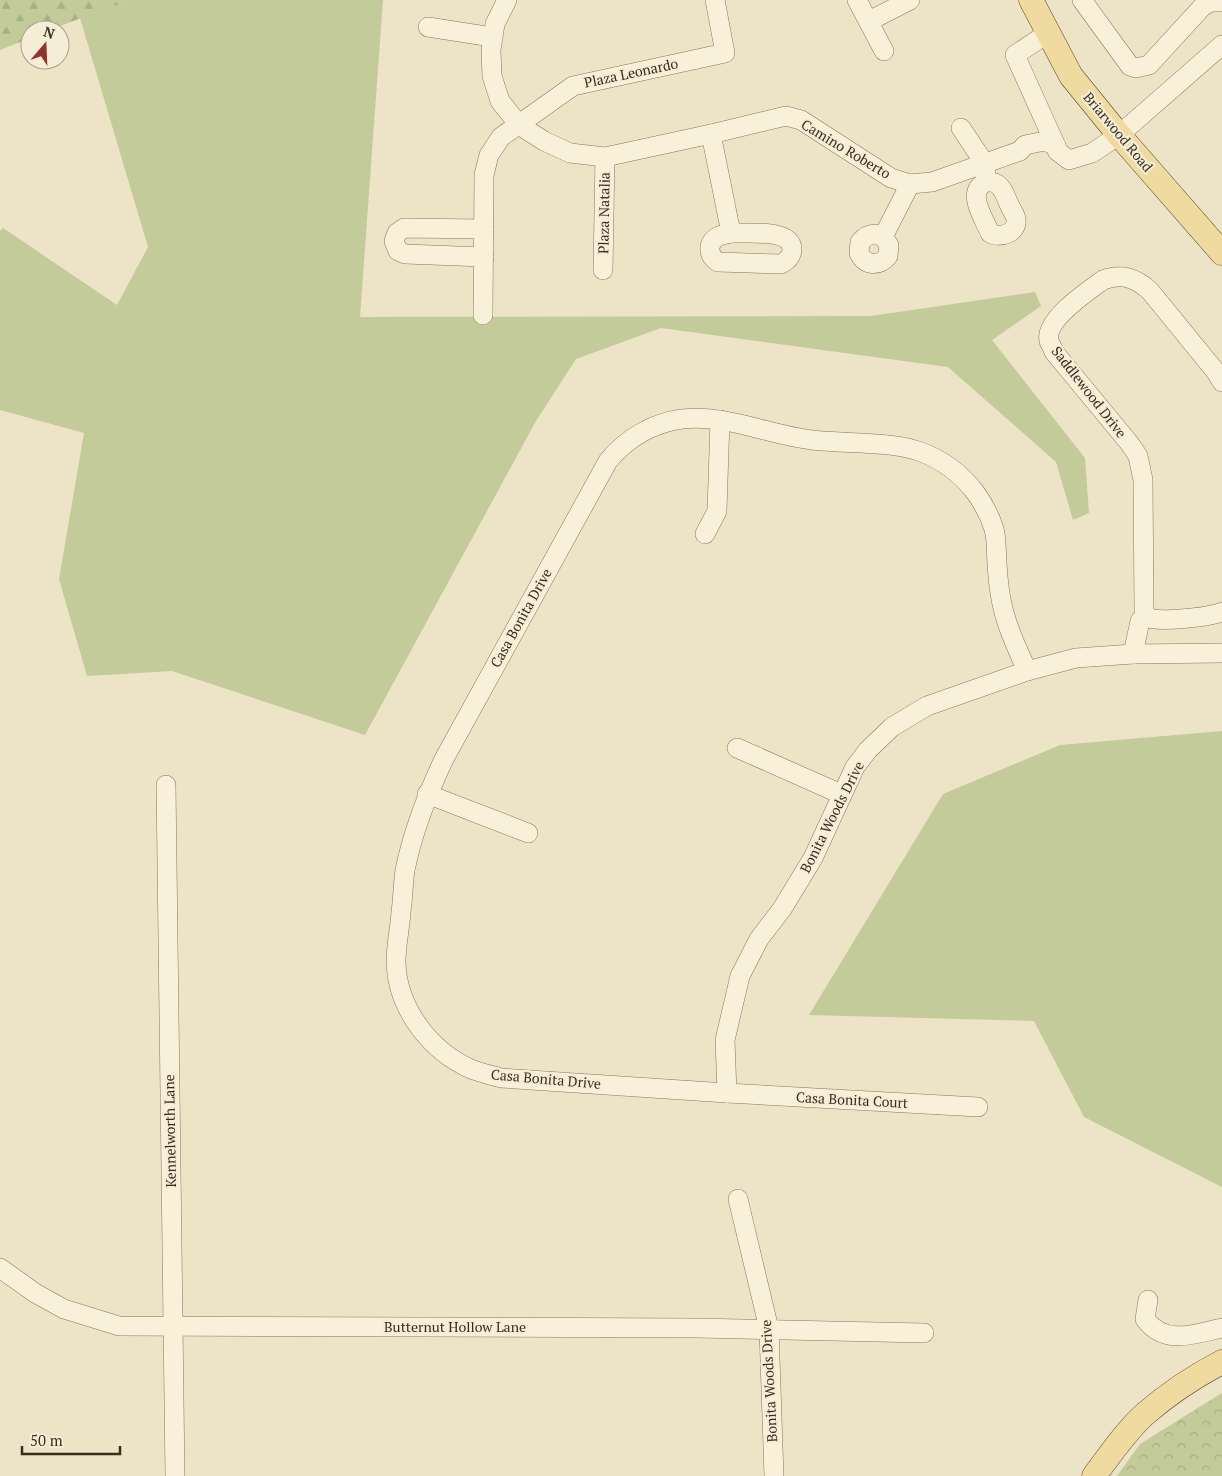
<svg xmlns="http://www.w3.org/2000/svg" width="1222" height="1476" font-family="'PT Serif',serif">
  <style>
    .grass { fill: #c3cb9a }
    .forest { fill: url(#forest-firs) }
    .park { fill: url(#park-crowns) }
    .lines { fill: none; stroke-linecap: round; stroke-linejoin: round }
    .minor-casing { stroke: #88765c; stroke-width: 20 }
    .major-casing { stroke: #564430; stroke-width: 25 }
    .minor { stroke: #f8f0d9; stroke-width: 19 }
    .major { stroke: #efda9f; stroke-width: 24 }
    .labels { text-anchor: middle; stroke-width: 4.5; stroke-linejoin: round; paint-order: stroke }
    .street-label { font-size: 14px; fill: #392d1f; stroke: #f5edd5 }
  </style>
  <defs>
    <pattern id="forest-firs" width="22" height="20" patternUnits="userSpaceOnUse" patternTransform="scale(1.25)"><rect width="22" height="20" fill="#c3cb9a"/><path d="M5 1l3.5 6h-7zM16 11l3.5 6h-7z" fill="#a8af84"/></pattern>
    <pattern id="park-crowns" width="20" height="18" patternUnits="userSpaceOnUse" patternTransform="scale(1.25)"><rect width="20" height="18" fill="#c3cb9a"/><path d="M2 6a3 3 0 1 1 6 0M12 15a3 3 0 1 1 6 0" fill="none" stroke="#a8af84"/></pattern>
  </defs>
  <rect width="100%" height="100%" fill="#ede3c6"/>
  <g class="grass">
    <path d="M130,0H383L360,317L871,316L1035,292L1041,306L992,340L1085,458L1089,513L1073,520L1056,462L948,367L661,328L576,359L536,421L365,735L172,671L87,676L59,579L84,433L0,410V231L3,228L117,305L148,247L80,18Z"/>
    <path d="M1222,731V1187L1084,1117L1034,1021L809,1015L943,794L1060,745Z"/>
  </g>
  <path class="forest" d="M0,0H130L49,30H30V38L0,50Z"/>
  <path class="park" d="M1222,1393V1476H1117L1140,1444Z"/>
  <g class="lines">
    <g class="minor-casing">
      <g id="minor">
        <path d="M507,0L495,24L491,50L492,76L500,101L519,125L544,141L570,153L605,157L711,134L786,116L801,120L891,178L910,184L932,182L1020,151L1025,145L1045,141L1056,146L1057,151L1069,160L1092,153L1119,135L1222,45"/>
        <path d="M857,0L884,51"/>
        <path d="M1082,0L1130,66L1136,68L1149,65L1203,6L1211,2H1222"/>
        <path d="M869,21L910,0"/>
        <path d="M428,27L492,37"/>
        <path d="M1048,33L1015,55L1056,146"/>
        <path d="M961,128L985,164L986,182C965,192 984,218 990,233C1000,239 1018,233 1016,219C1015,214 1011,209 1009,204C1004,193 1001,180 986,182"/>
        <path d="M711,134L731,233"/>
        <path d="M484,229L404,228L397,233L394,241L398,251L405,254L484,257"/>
        <path d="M731,233C746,234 791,228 792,249C792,256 787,261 781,264L718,262C708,256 706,242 719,236C722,235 727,234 731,233Z"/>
        <path d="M883,237L889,245L888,256C879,267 865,266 859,253L860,242C867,234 874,232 883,237L910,184"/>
        <path d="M603,270L605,157"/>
        <path d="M483,315L484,175L489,155L501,137L573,86L725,53L715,0"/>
        <path d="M1222,382L1216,372L1150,291C1136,278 1122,273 1103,280C1088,291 1044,320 1049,341C1050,344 1053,348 1054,352L1130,444L1138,456L1143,480L1144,611L1146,617C1158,623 1209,617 1222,612"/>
        <path d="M705,534L717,511L720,420"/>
        <path d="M1133,654L1140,621L1146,615"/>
        <path d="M737,748L841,794"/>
        <path d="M166,785L175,1476"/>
        <path d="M427,794L528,833"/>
        <path d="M727,1093L725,1040L740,976L759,939L782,909L813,858L855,767L868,750L892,727L927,706L1027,671L1076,658L1133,654L1222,653"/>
        <path d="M978,1107L727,1093L501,1078C491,1075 481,1073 471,1069C430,1051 397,1008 396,962C396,945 400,928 401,912C403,898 403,884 405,870C413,831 427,795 444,759L608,461C627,438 653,423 682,419C726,414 769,435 812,440C845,444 892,441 921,452C943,460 961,474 975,492C983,503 990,516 994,529C997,539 996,552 997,563C998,581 1000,601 1006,619C1011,637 1020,654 1027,671"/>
        <path d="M738,1199L769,1329L774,1476"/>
        <path d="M0,1268L35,1293L64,1309L119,1326L697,1328L924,1333"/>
        <path d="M1148,1300L1145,1319C1165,1346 1194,1334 1222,1328"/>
      </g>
    </g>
    <g class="major-casing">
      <g id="major">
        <path d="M1031,0L1071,76L1119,135L1222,253"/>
        <path d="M1094,1476C1110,1455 1126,1431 1145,1414C1168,1394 1195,1376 1222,1362"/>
      </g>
    </g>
    <use href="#minor" class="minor"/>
    <use href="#major" class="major"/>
  </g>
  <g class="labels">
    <g class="street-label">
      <text transform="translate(631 73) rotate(-12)" y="5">Plaza Leonardo</text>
      <text transform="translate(1118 132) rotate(50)" y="5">Briarwood Road</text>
      <text transform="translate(846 149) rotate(31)" y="5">Camino Roberto</text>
      <text transform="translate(604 213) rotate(-89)" y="5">Plaza Natalia</text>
      <text transform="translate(1089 392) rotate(52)" y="5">Saddlewood Drive</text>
      <text transform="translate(521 618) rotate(-61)" y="5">Casa Bonita Drive</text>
      <text transform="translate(832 817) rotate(-63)" y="5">Bonita Woods Drive</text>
      <text transform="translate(546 1079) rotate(5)" y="5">Casa Bonita Drive</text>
      <text transform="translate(852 1100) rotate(3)" y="5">Casa Bonita Court</text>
      <text transform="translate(170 1131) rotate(-91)" y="5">Kennelworth Lane</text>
      <text x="455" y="1332">Butternut Hollow Lane</text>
      <text transform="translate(769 1381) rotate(-93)" y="5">Bonita Woods Drive</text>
    </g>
  </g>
  <g transform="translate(45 45) rotate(19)"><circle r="24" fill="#f5edd5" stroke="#aaa08c"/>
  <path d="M0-4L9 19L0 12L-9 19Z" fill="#96322e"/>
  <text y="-8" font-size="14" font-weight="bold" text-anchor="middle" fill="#392d1f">N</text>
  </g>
  <path d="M22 1446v8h98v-8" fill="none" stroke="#392d1f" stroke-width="2.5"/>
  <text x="30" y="1446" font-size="15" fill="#392d1f" stroke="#f5edd5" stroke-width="4" paint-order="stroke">50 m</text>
</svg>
